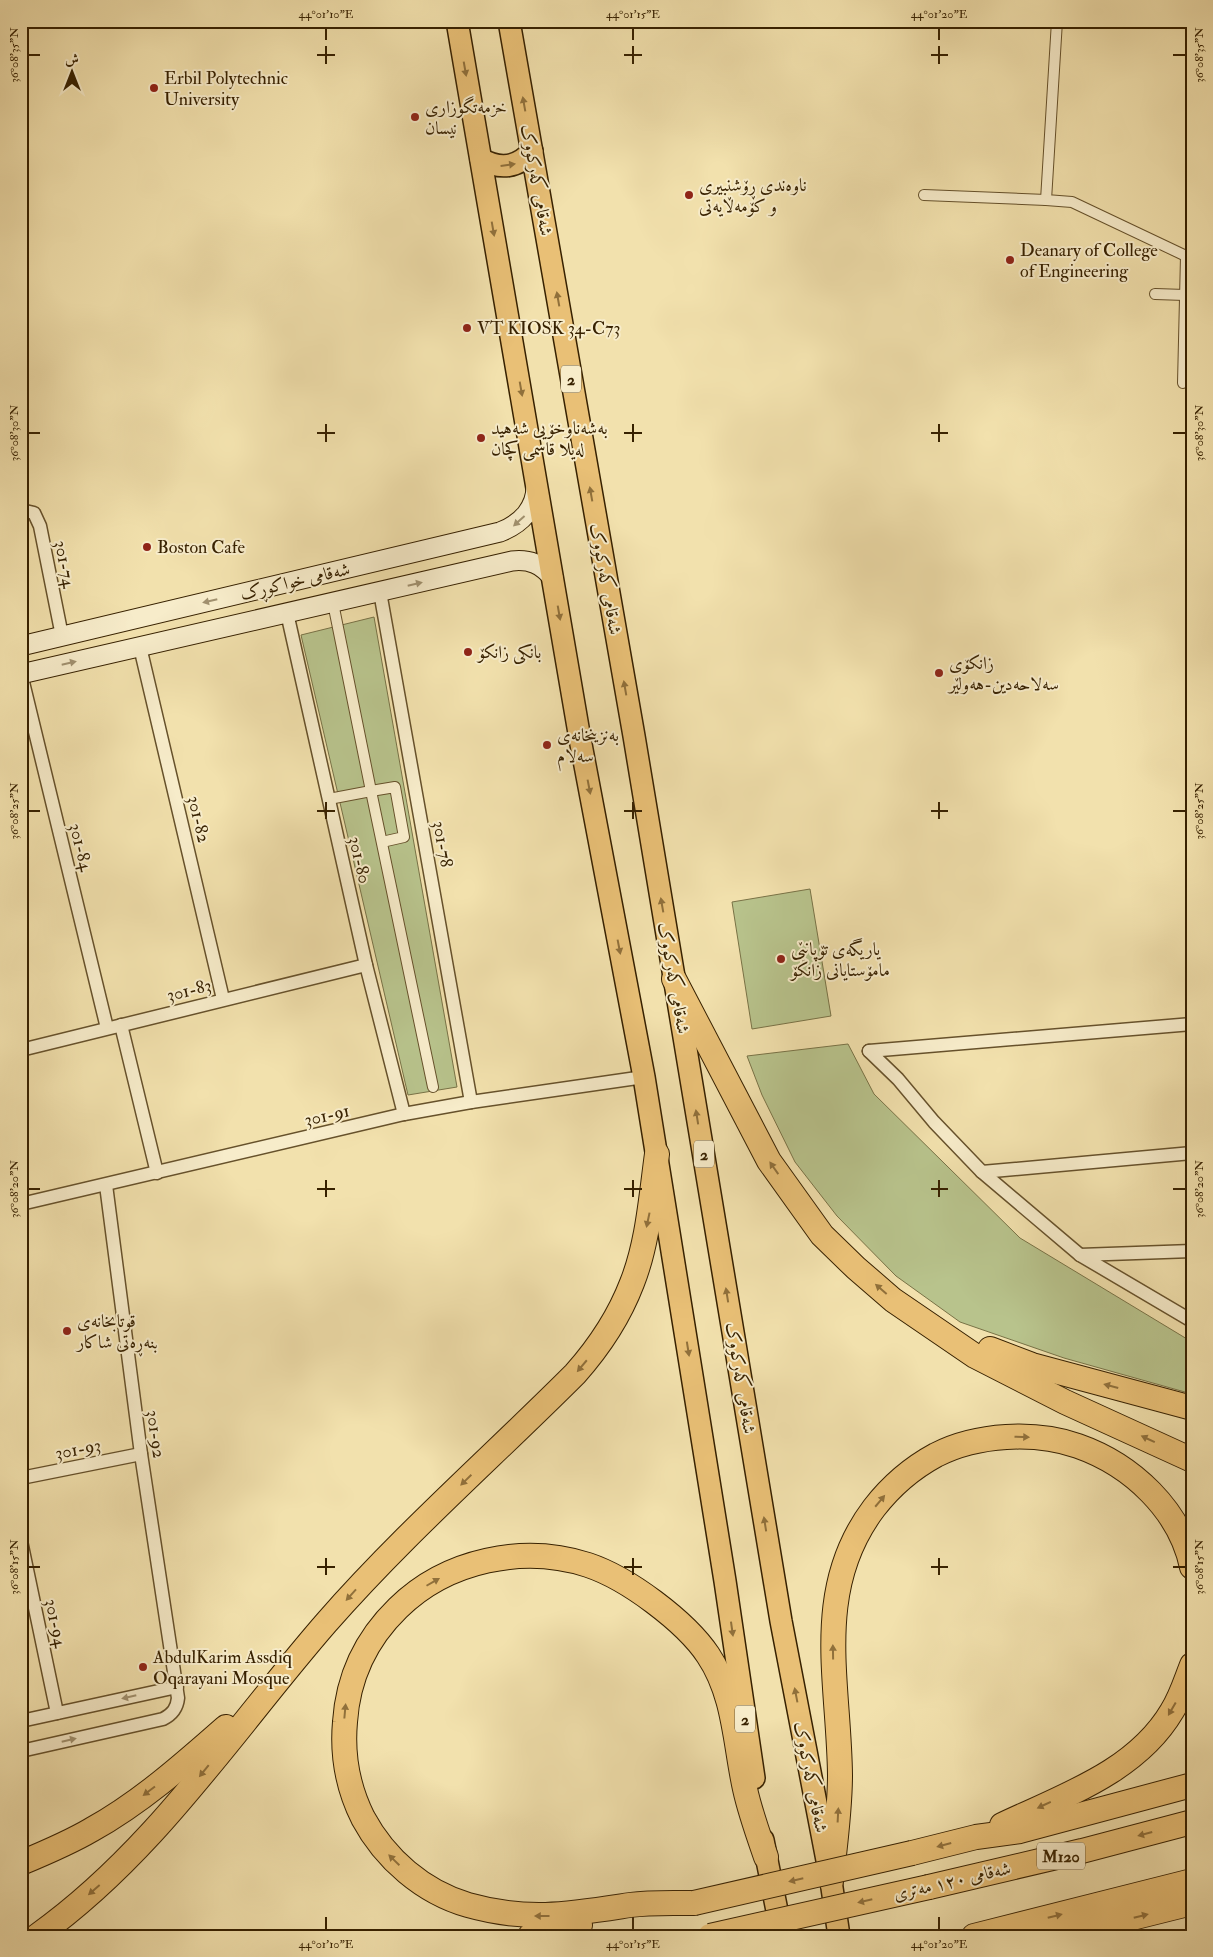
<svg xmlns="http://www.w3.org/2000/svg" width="1213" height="1957" font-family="'IM FELL Double Pica',Amiri,serif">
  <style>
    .green { fill: #b8c38c; stroke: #787246 }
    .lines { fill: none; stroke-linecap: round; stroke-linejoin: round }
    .pedestrian-casing { stroke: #66512b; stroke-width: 12 }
    .minor-casing { stroke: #66512b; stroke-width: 15 }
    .secondary-casing { stroke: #372100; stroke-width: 21 }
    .trunk-casing { stroke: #372100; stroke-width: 24 }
    .motorway-casing { stroke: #372100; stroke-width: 26 }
    .pedestrian { stroke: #f7ecca; stroke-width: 10 }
    .minor { stroke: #f7ecca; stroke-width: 12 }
    .secondary { stroke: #f7ecca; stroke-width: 19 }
    .trunk { stroke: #e9c076; stroke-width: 21 }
    .motorway { stroke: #e9c076; stroke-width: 24 }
    .motorway-bridge-casing { stroke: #372100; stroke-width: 26; stroke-linecap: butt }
    .motorway-bridge { stroke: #e9c076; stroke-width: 24 }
    .oneway { fill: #90703b }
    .oneway2 { fill: #a1916f }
    .ticks { fill: none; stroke: #372100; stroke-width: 2 }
    .poi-dot { fill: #8f2418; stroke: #f7ecca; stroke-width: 2 }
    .labels { text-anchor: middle; stroke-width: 4; stroke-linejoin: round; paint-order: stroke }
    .shield { fill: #f7ecca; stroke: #715e3d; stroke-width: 1 }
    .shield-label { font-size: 16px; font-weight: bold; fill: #372100 }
    .poi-label { font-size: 18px; fill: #372100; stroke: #f7ecca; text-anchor: start }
    .street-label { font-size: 18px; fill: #372100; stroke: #f7ecca }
    .neatline { fill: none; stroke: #372100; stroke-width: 2 }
    .ticks-label { font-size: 12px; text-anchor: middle; fill: #372100 }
  </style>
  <rect width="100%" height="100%" fill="#f2e1ad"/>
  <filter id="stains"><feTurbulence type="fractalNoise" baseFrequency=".004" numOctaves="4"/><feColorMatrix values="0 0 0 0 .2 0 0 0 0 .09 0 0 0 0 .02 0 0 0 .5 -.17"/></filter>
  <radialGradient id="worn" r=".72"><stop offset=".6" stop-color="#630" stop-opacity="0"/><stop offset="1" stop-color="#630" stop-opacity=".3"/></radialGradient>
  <g class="green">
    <path d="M374,617L457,1087L408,1095L301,635Z"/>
    <path d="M810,889L831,1016L752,1029L732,902Z"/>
    <path d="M848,1044L874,1094L1020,1238L1192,1342V1394L1064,1358L960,1322L896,1276L837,1216L795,1162L762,1095L747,1056Z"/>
  </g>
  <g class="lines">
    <g class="pedestrian-casing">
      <g id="pedestrian">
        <path d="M1057,21L1046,200L1072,202L1186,256L1192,257"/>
        <path d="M924,195L1046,200"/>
        <path d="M1155,294L1185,295"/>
        <path d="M1183,383L1186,256"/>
        <path d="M329,799L371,791L333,603"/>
        <path d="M382,842L404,837L395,787L371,791L433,1087"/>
      </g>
    </g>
    <g class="minor-casing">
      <g id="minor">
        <path d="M21,510L34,513L40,526L62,636"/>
        <path d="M380,592L471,1102"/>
        <path d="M287,613L366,965L404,1114"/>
        <path d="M140,647L223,999"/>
        <path d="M21,674L107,1028"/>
        <path d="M121,1025L157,1173"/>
        <path d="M21,1050L366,965"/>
        <path d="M869,1051L898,1079L934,1122L982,1172L1080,1255L1192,1321"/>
        <path d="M869,1051L1192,1024"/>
        <path d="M982,1172L1192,1153"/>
        <path d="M21,1204L404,1114L471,1102L644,1077"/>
        <path d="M1080,1255L1192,1251"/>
        <path d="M21,1478L141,1454"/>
        <path d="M21,1541L57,1713"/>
        <path d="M21,1721L177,1687"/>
        <path d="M21,1751L163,1719C173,1714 177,1708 178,1698L141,1454L106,1185"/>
      </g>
    </g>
    <g class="secondary-casing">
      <g id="secondary">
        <path d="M21,646L500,532C521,524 537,508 536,484"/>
        <path d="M21,674L512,561C530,559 541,564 553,578"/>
      </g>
    </g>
    <g class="trunk-casing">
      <g id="trunk">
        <path d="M457,21L580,739L644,1077L725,1581L754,1778"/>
        <path d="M509,21L634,736L781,1621L831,1881L839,1936"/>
        <path d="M481,159C500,170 518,168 532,151"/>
        <path d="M763,1840L782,1936"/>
      </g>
    </g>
    <g class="motorway-casing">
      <g id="motorway">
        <path d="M674,979L769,1161L822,1235L856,1268L893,1300L975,1356L1065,1402L1192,1460"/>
        <path d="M990,1349L1032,1365L1192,1408"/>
        <path d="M1002,1825C1063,1796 1136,1772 1172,1711C1181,1697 1186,1680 1192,1665"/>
        <path d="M912,1853L976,1837L1020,1831L1192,1785"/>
        <path d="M21,1863C45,1853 69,1843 91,1830C140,1803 184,1764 226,1727"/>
        <path d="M831,1881C835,1845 840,1810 840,1775C839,1681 812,1590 874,1508C891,1486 912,1468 936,1455C977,1434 1035,1431 1078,1446C1132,1465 1180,1510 1192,1567"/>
        <path d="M929,1887L1082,1851L1192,1822"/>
        <path d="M694,1903C673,1903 651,1902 630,1905C571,1914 528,1922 468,1905C423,1892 385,1859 363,1818C348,1788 342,1755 345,1722C348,1677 366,1639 398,1608C447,1560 523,1544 588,1565C612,1573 634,1587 654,1602C674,1617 694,1634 708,1655C735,1695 735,1744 745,1789C750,1812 758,1834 766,1857"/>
        <path d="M37,1936C154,1853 233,1730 326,1623C403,1535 492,1457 575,1374C599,1347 619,1317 632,1283C648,1243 651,1197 657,1154"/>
        <path d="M530,1936L580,1925"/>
        <path d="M974,1936L1192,1881"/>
        <path d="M1060,1936L1192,1903"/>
      </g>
    </g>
    <use href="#pedestrian" class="pedestrian"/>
    <use href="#minor" class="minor"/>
    <use href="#secondary" class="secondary"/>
    <use href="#trunk" class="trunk"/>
    <use href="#motorway" class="motorway"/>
    <g class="motorway-bridge-casing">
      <g id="motorway-bridge">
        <path d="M694,1903L912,1853"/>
        <path d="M710,1936L929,1887"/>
      </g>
    </g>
    <use href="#motorway-bridge" class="motorway-bridge"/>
  </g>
  <defs><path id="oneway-solid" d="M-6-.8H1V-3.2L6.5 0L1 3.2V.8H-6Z" transform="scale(1.25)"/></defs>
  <g class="oneway">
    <use href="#oneway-solid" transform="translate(465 69) rotate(80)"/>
    <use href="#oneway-solid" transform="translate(524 104) rotate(-100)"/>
    <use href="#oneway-solid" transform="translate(508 165) rotate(-8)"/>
    <use href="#oneway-solid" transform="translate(493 229) rotate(80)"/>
    <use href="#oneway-solid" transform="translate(558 299) rotate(-100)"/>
    <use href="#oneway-solid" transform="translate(521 389) rotate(80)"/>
    <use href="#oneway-solid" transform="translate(591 494) rotate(-100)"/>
    <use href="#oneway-solid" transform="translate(559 613) rotate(80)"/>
    <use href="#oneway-solid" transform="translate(625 688) rotate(-100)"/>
    <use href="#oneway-solid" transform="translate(589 787) rotate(79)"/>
    <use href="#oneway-solid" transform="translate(662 905) rotate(-100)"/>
    <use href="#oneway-solid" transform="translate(619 947) rotate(79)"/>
    <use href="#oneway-solid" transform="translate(697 1117) rotate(-99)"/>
    <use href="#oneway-solid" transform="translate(774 1168) rotate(-125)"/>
    <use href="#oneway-solid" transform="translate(648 1220) rotate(102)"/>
    <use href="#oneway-solid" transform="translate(881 1289) rotate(-139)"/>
    <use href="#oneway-solid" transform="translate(727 1295) rotate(-99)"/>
    <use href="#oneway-solid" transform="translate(688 1349) rotate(81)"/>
    <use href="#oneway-solid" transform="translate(582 1366) rotate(130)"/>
    <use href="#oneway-solid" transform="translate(1111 1386) rotate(-165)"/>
    <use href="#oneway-solid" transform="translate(1022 1437) rotate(2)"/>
    <use href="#oneway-solid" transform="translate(1148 1439) rotate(-155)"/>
    <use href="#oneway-solid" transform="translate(466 1480) rotate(136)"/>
    <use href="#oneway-solid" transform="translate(880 1501) rotate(-50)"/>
    <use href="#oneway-solid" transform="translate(765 1524) rotate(-99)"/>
    <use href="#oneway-solid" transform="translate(433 1582) rotate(-30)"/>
    <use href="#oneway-solid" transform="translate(351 1595) rotate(132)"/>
    <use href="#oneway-solid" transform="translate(732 1629) rotate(82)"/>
    <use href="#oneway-solid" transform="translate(833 1652) rotate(-91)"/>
    <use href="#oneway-solid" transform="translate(796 1695) rotate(-101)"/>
    <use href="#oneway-solid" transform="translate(1172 1709) rotate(120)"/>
    <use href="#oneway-solid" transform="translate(345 1711) rotate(-85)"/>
    <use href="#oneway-solid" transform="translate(204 1771) rotate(129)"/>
    <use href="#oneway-solid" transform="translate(149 1791) rotate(143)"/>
    <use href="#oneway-solid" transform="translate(1044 1805) rotate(155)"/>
    <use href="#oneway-solid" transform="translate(838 1815) rotate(-87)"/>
    <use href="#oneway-solid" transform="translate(1145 1834) rotate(165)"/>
    <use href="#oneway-solid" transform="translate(944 1845) rotate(165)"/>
    <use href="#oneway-solid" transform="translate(394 1860) rotate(-136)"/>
    <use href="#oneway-solid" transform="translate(796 1880) rotate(167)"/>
    <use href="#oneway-solid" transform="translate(94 1890) rotate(139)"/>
    <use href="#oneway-solid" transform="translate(865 1901) rotate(167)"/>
    <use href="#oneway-solid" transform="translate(542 1916) rotate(180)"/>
    <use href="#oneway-solid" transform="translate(1055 1916) rotate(-14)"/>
    <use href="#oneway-solid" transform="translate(1141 1916) rotate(-14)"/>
  </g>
  <g class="oneway2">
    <use href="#oneway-solid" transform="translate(519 521) rotate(138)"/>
    <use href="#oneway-solid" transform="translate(415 584) rotate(-13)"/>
    <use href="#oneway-solid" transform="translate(210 601) rotate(167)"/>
    <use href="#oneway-solid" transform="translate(69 663) rotate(-13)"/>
    <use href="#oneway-solid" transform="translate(129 1697) rotate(167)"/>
    <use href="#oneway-solid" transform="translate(69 1740) rotate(-13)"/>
  </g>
  <path class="ticks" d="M326,28V40M633,28V40M939,28V40M326,46V64M633,46V64M939,46V64M28,55H40M317,55H335M624,55H642M931,55H948M1173,55H1186M326,424V442M633,424V442M939,424V442M28,433H40M317,433H335M624,433H642M931,433H948M1173,433H1186M326,802V819M633,802V819M939,802V819M28,811H40M317,811H335M624,811H642M931,811H948M1173,811H1186M326,1180V1197M633,1180V1197M939,1180V1197M28,1189H40M317,1189H335M624,1189H642M931,1189H948M1173,1189H1186M326,1558V1575M633,1558V1575M939,1558V1575M28,1567H40M317,1567H335M624,1567H642M931,1567H948M1173,1567H1186M326,1917V1930M633,1917V1930M939,1917V1930"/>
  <g class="poi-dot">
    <circle cx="154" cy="88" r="5"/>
    <circle cx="415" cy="117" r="5"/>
    <circle cx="689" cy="195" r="5"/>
    <circle cx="1010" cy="260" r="5"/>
    <circle cx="467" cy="328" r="5"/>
    <circle cx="481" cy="438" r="5"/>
    <circle cx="147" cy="547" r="5"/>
    <circle cx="468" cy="652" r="5"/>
    <circle cx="939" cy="673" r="5"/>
    <circle cx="547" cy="745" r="5"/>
    <circle cx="781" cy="959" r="5"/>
    <circle cx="67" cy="1331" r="5"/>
    <circle cx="143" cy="1667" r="5"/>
  </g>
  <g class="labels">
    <g class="shield">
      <rect x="561" y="365.5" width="20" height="27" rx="4"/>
      <rect x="694" y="1140.5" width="20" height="27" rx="4"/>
      <rect x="735" y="1705.5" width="20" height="27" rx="4"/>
      <rect x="1037" y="1842.5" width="48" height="27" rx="4"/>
    </g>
    <g class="shield-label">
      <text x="571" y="385">2</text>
      <text x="704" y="1160">2</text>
      <text x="745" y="1725">2</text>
      <text x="1061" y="1862">M120</text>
    </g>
    <g class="poi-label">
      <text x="164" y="84">Erbil Polytechnic<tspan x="164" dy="21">University</tspan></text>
      <text x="425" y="113">خزمەتگوزاری<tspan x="425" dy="21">نیسان</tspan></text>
      <text x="699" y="191">ناوەندی ڕۆشنبیری<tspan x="699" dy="21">و کۆمەڵایەتی</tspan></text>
      <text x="1020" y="256">Deanary of College<tspan x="1020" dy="21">of Engineering</tspan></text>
      <text x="477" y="334">VT KIOSK 34-C73</text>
      <text x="491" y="434">بەشەناوخۆیی شەهید<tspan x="491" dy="21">لەیلا قاسمی کچان</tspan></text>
      <text x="157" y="553">Boston Cafe</text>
      <text x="478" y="658">بانکی زانکۆ</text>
      <text x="949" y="669">زانکۆی<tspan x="949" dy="21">سەلاحەدین-هەولێر</tspan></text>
      <text x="557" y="741">بەنزینخانەی<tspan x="557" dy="21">سەلام</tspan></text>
      <text x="791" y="955">یاریگەی تۆپانێی<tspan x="791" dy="21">مامۆستایانی زانکۆ</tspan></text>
      <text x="77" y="1327">قوتابخانەی<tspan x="77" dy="21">بنەڕەتی شاکار</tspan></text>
      <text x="153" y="1663">AbdulKarim Assdiq<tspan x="153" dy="21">Oqarayani Mosque</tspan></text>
    </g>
    <g class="street-label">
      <text transform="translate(537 180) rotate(80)" y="6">شەقامی کەرکووک</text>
      <text transform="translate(65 564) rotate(79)" y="6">301-74</text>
      <text transform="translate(606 579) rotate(80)" y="6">شەقامی کەرکووک</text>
      <text transform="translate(295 581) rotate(-13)" y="6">شەقامی خواکوڕک</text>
      <text transform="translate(199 819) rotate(77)" y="6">301-82</text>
      <text transform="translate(443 844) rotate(80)" y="6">301-78</text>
      <text transform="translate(81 847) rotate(76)" y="6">301-84</text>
      <text transform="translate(360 860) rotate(77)" y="6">301-80</text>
      <text transform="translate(674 978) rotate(80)" y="6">شەقامی کەرکووک</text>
      <text transform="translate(189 990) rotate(-14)" y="6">301-83</text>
      <text transform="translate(327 1115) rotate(-13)" y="6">301-91</text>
      <text transform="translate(741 1378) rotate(81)" y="6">شەقامی کەرکووک</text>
      <text transform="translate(156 1434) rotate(82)" y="6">301-92</text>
      <text transform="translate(78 1449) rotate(-11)" y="6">301-93</text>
      <text transform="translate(56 1623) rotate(78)" y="6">301-94</text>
      <text transform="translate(811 1777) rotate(79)" y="6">شەقامی کەرکووک</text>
      <text transform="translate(952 1881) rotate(-13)" y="6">شەقامی ١٢٠ مەتری</text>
    </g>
  </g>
  <rect width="1213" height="1957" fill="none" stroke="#f2e1ad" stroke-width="55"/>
  <g transform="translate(72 72)" stroke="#f7ecca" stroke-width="4" paint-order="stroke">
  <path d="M0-4L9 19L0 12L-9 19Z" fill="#372100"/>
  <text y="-8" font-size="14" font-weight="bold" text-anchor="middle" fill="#372100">ش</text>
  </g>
  <rect x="28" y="28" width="1158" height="1902" class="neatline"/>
  <g class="ticks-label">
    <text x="326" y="18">44°01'10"E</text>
    <text x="633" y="18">44°01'15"E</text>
    <text x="939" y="18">44°01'20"E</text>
    <text transform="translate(14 55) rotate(-90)" y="4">36°08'35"N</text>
    <text transform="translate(1199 55) rotate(-90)" y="4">36°08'35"N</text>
    <text transform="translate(14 433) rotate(-90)" y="4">36°08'30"N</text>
    <text transform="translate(1199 433) rotate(-90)" y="4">36°08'30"N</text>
    <text transform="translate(14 811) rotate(-90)" y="4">36°08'25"N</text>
    <text transform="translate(1199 811) rotate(-90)" y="4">36°08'25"N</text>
    <text transform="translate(14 1189) rotate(-90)" y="4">36°08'20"N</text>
    <text transform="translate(1199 1189) rotate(-90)" y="4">36°08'20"N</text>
    <text transform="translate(14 1567) rotate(-90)" y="4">36°08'15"N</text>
    <text transform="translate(1199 1567) rotate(-90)" y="4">36°08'15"N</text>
    <text x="326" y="1948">44°01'10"E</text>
    <text x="633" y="1948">44°01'15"E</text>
    <text x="939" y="1948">44°01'20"E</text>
  </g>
  <rect width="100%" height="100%" filter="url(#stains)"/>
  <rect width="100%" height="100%" fill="url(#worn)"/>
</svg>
